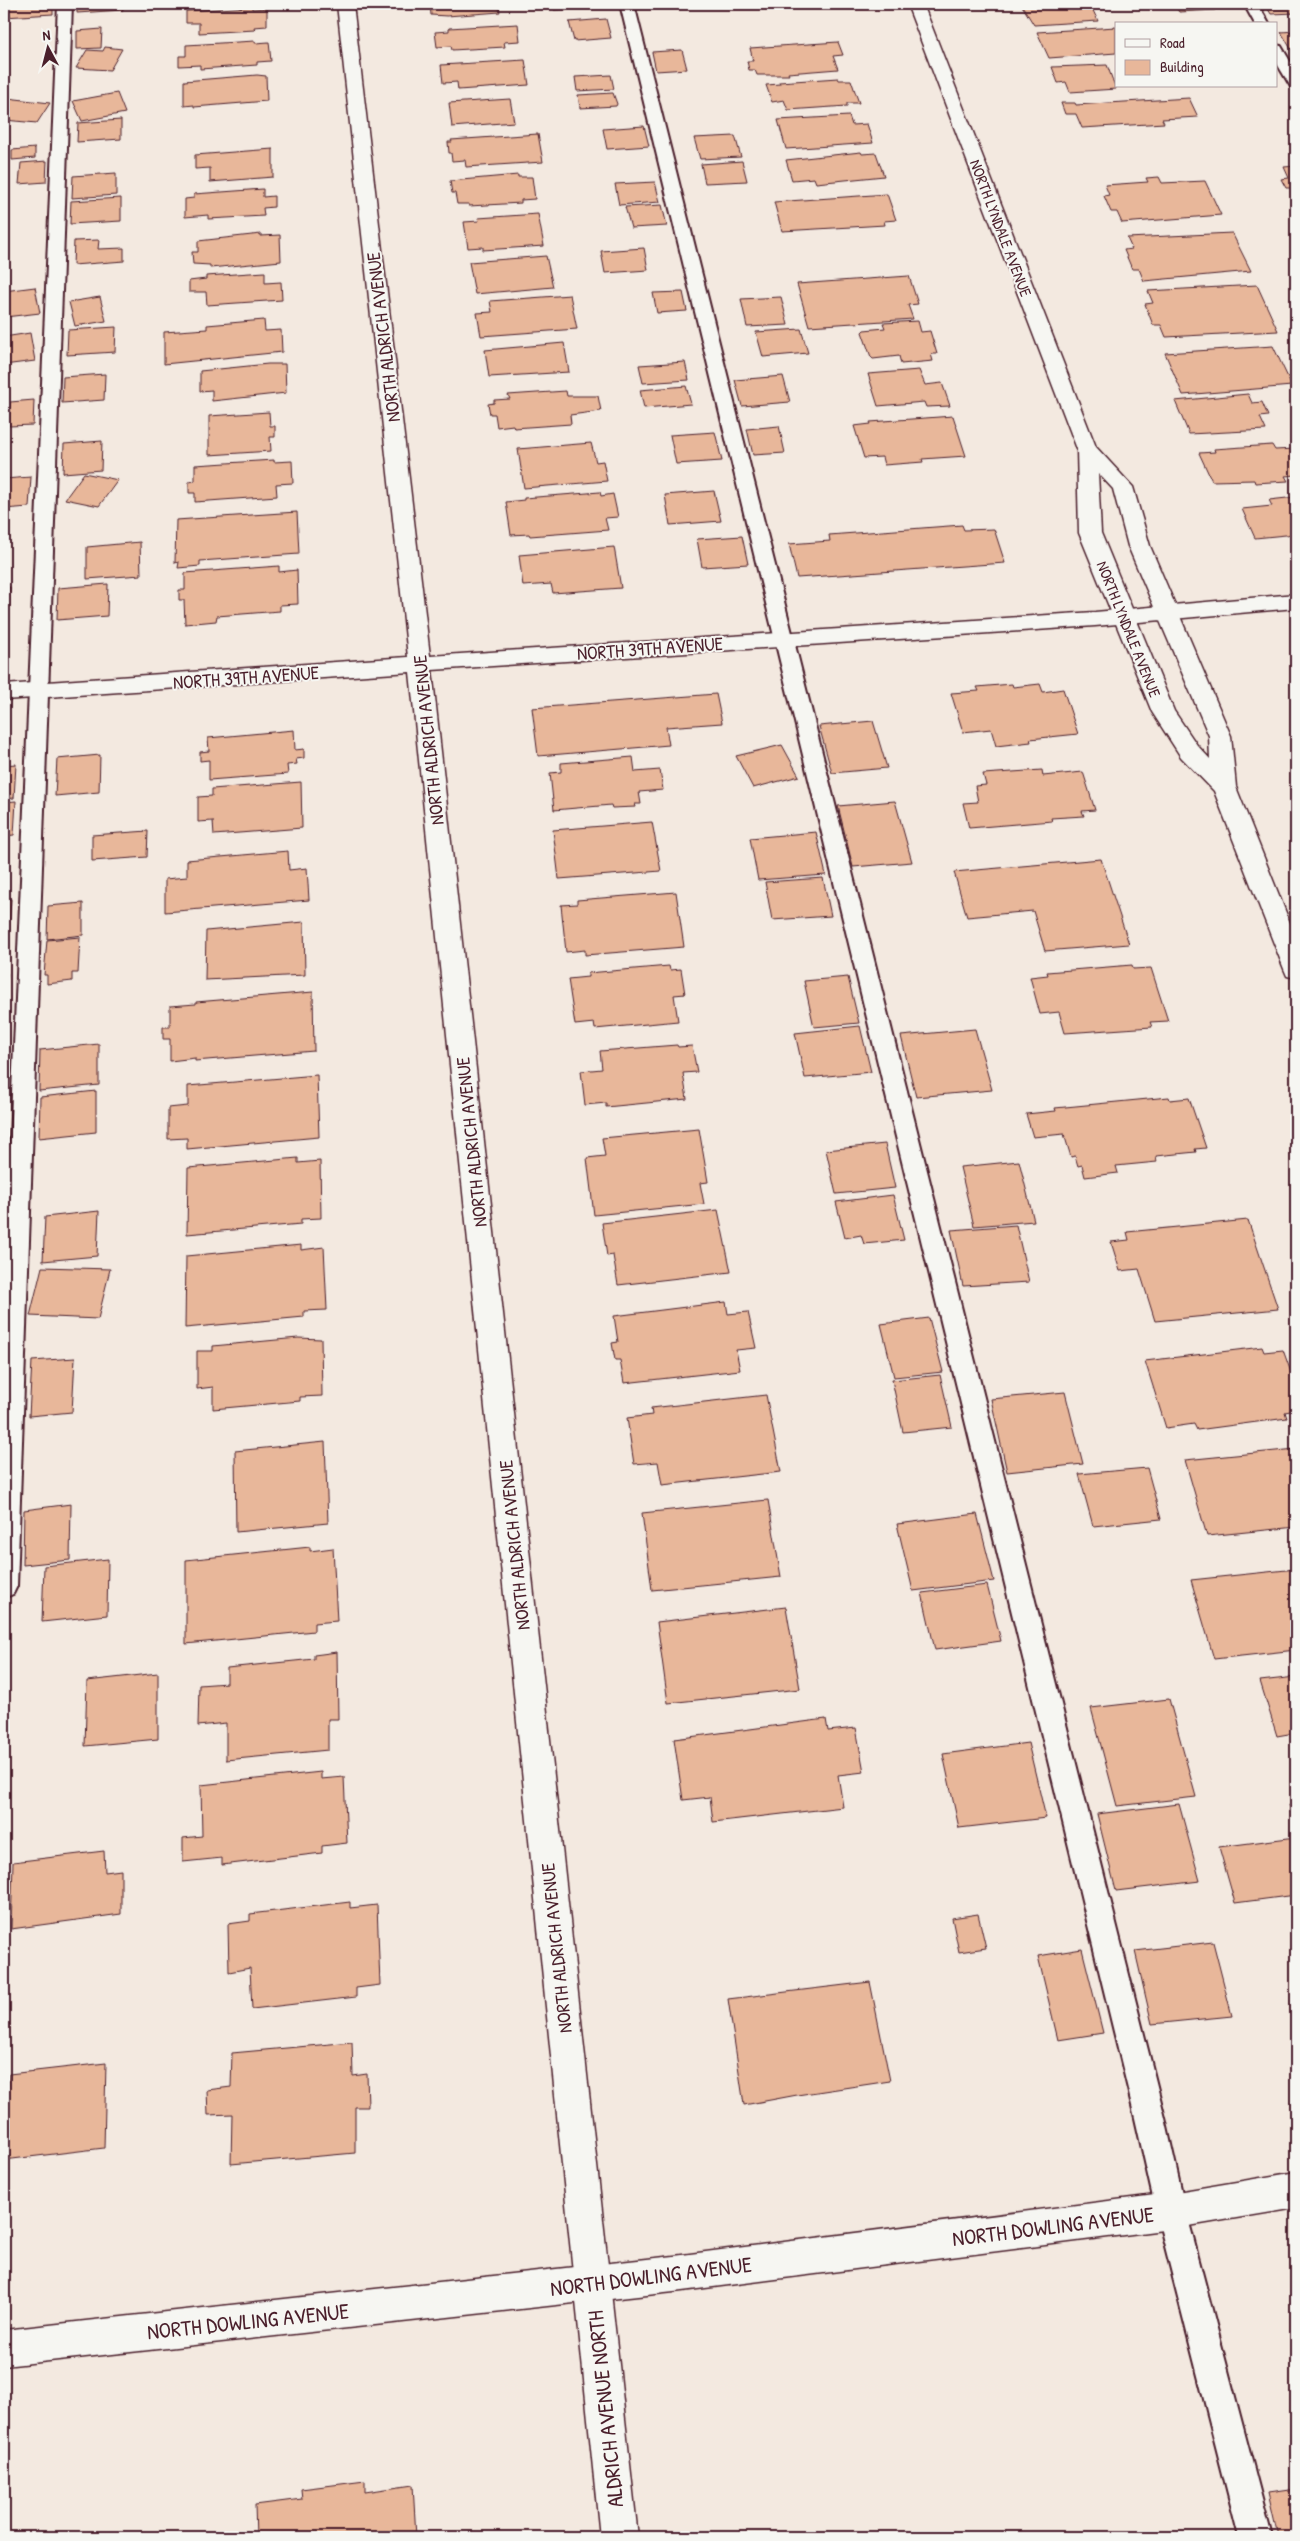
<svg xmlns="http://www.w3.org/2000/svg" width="1300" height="2541" font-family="'Patrick Hand',sans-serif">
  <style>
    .building { fill: #e8b79a; stroke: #4a1f2b }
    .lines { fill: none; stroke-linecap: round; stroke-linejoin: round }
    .service-casing { stroke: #4a1f2b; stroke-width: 4 }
    .minor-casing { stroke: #4a1f2b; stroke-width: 3 }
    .tertiary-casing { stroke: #4a1f2b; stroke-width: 3 }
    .service { fill: #f6f6f2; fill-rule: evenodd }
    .minor { fill: #f6f6f2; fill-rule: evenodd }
    .tertiary { fill: #f6f6f2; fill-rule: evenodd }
    .labels { text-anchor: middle; stroke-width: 4; stroke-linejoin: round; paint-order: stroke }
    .far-street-label { font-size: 16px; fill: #4a1f2b; stroke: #f6f6f2 }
    .street-label { font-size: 19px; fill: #4a1f2b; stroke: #f6f6f2 }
    .near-street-label { font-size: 22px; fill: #4a1f2b; stroke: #f6f6f2 }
  </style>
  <rect width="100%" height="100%" fill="#f3e9e0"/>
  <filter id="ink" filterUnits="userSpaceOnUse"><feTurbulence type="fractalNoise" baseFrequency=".02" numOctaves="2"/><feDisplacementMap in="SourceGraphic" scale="10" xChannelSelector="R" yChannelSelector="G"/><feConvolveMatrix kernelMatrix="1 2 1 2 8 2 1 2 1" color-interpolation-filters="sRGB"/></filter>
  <g filter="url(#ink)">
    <g class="building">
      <path d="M4,4H53V14L4,17Z"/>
      <path d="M77,4H123V10L77,13Z"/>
      <path d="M430,4H511V5H498L500,12L447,16L431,15Z"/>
      <path d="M553,4H598L599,8L554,10Z"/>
      <path d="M1021,4H1090L1098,21L1034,25Z"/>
      <path d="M1174,4H1211L1215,10L1179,12Z"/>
      <path d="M1265,4H1292L1296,13L1271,14Z"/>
      <path d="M252,7V9L267,8V26L254,27L255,30L199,33V23H186V11Z"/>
      <path d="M606,19L611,38L574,41L569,22Z"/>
      <path d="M518,24L520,41L504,42L505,47L452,50L451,46L437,47L435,32L449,31V28Z"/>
      <path d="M1116,27V53L1049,58L1037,32Z"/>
      <path d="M102,29L101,48L77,49V31Z"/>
      <path d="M1296,31V49H1291L1281,32Z"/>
      <path d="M255,41V43L269,42L271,61L257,62V65L200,69V65L179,66V56H186V45Z"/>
      <path d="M838,42L843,55L833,56L838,69L788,73L789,75H757L755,70H749L747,61H753L750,48Z"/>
      <path d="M105,47L122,49L110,70L76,68L87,50L103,51Z"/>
      <path d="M682,50L687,69L656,71L652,52Z"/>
      <path d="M525,60L529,85L458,90L457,82L443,83L441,65Z"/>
      <path d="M1107,65L1116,89L1070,92L1066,82L1058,83L1052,67Z"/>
      <path d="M257,75L266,76L267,101L194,107V105L184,106V81Z"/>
      <path d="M611,75L614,89L577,91L575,77Z"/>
      <path d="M838,78L839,80H851L859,103H847V106L788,110L784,100L772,102L766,85L780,84L779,82Z"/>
      <path d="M117,93L125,113L82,121L73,101Z"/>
      <path d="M613,93L617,104L616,106L580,108L578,95Z"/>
      <path d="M7,98L50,103L37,123L4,120V104Z"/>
      <path d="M1189,98L1198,117L1162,119L1164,123L1082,128L1076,114H1065L1061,103H1075L1076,105Z"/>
      <path d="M510,99L514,122L452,127L449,103Z"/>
      <path d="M849,116L852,125L867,124L873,143L786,149L778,120Z"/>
      <path d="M121,120V139L77,142L78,123Z"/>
      <path d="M644,126L649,146L607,149L603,129Z"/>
      <path d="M538,134L543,162L466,167L465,160L452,161L451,153H449L448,142H452L451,140Z"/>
      <path d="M735,136L741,157L700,159L694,138Z"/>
      <path d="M35,148V158L12,160V150Z"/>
      <path d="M273,149V177L210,182V168L195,169V155Z"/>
      <path d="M861,152L862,154L876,153L884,176L816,183L814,178L792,180L786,160Z"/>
      <path d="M47,161L46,182L19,184L21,163Z"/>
      <path d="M742,161L747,181L705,183L701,164Z"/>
      <path d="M1296,166V188H1286L1281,179L1289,178L1284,167Z"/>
      <path d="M116,173V195L72,198L73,176Z"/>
      <path d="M518,175V177H532L535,199L521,200V203L469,206V204H457L455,193H452L450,181Z"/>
      <path d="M1159,177L1162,183L1205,181L1221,215L1122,223L1117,212H1111L1104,196L1109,195L1105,185L1148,182L1146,178Z"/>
      <path d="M655,182L660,202L619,205L615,184Z"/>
      <path d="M263,189V197L274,196V207L263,208L264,216L208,219V215L185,217V199L194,198V194Z"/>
      <path d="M887,194L896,220L884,221L885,225L782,231L774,202Z"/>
      <path d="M121,198V221L70,224L71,201Z"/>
      <path d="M662,205L667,226L631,228L625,207Z"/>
      <path d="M538,214L544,246L483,250V247L468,248L464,222L479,221L478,218Z"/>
      <path d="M1232,233L1251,271L1144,281L1139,269H1132L1124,250L1132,249L1127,238Z"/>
      <path d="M261,234V236L280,235L281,261L210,268V265L193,264L192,252H198V241Z"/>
      <path d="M99,240L98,249L124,248V261L73,265L74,241Z"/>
      <path d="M644,248L648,270L605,273L601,251Z"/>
      <path d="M546,256L553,287L475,294L469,262Z"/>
      <path d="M265,272V283L281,282L282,300L207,305L206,292H189V281L206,279V276Z"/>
      <path d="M909,276L918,304L908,305L913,319L809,326L797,284Z"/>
      <path d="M1257,285L1278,331L1166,337L1161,325H1153L1145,304L1153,303L1148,291Z"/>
      <path d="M35,287L40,313L5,317L4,291Z"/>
      <path d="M683,292L687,311L657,313L653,293Z"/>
      <path d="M570,295L577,329L481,336L477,313L492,312L490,301Z"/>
      <path d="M100,297L106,321L75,326L69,302Z"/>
      <path d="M781,297L788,325L747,327L741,299Z"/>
      <path d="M264,320L265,331L281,330L282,352L164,364V332L207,329V325Z"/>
      <path d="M918,321L921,332L930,331L937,354H931L933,361L901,364L899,356L873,359L871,357L862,332L864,330L885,328L883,323Z"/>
      <path d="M116,327L115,352L67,355L68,330Z"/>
      <path d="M801,329L808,353L763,357L756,332Z"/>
      <path d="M30,333L35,361L4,365V337Z"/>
      <path d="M564,343L569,372L489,377L485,350Z"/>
      <path d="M1273,346L1292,386L1183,395L1165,353Z"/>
      <path d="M685,362L689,380L643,383L639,365Z"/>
      <path d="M268,364H285L286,393L212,401V390L200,391V371Z"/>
      <path d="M919,370L925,385L942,383L950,406L926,407L924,402L878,406L868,374Z"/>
      <path d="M105,374L104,400L62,403L63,377Z"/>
      <path d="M783,376L790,402L742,406L735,380Z"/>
      <path d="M686,386L691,404L644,408L640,390Z"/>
      <path d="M566,391L567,396H598L601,411L570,415L571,424L514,428L513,425L497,427L495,414H490L488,404L494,403V400L510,399L508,395Z"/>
      <path d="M1248,394L1252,403L1262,402L1268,416L1260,417L1266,430L1189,434L1175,401Z"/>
      <path d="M34,400L33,425L9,426L10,402Z"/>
      <path d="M269,412L270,426H275V437H270L271,451L209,455V416Z"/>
      <path d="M953,416L966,456L922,459L923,462L884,465L882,457L864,458L854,426L871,424L870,422Z"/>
      <path d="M779,426L785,453L753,455L747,429Z"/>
      <path d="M715,432L722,461L676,464L670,435Z"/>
      <path d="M102,441L101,470L63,473L64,444Z"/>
      <path d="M591,443L596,462L603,461L607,481L524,488L518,449Z"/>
      <path d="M1272,445L1275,450L1296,449V475L1285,476L1288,481L1255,483L1254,480L1212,481L1199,453L1215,452L1214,449Z"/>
      <path d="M274,460V462L292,461L293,483L276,484L277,496L195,502V493H189V482L195,481V465Z"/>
      <path d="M84,473L118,480L99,506L65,499Z"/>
      <path d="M31,477L29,507L4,509V479Z"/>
      <path d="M714,491L721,521L670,525L665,495Z"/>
      <path d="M600,492L601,496L613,494L618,517L605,518L608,530L530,536L529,534L511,535L506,502L524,500V498Z"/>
      <path d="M1296,497V534L1255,538L1242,509L1272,506L1269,500Z"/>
      <path d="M297,512L299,554L200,561V566L178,568L179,562L175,563L176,520Z"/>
      <path d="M962,525L964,530L994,529L1005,563L797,578L789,544L830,541L829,535Z"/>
      <path d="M742,536L748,564L702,567L697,539Z"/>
      <path d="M140,542L141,575L87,579V547Z"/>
      <path d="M614,547L621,588L553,593L551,584L523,586L519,555Z"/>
      <path d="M279,566V572L297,570L298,604L280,605V611L217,616L216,621L185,624L184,600H179V590H185V573Z"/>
      <path d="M108,584L107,616L57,620L58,588Z"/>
      <path d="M10,587L7,628L4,629V588Z"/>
      <path d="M1012,684L1013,687L1040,684L1043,692L1063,689L1078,734L1030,739L1031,742L996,746L991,729L963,732L951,693L979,691L977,687Z"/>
      <path d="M716,694L722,723L666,727L669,745L538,756L532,708Z"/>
      <path d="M873,721L887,768L832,773L819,726Z"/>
      <path d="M294,730L295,750L304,749V758L296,759L297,764L287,765L288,774L209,780V760L200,761V752L209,751L208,738Z"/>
      <path d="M782,745L799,776L753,788L736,756Z"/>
      <path d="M100,755L99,792L55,796L57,759Z"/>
      <path d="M633,757L635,772L660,770L663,790L639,792L641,804H635L636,807L612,808L611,805L554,810L550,773L561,772V763Z"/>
      <path d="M16,764L14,798L4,799V765Z"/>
      <path d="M1042,770L1043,776L1083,772L1095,810L1082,811L1084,816L1051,818L1052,821L969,828L963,803L978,802L975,786L986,785L983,774Z"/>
      <path d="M301,782L302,828L214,835L213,821L198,822V797L212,796V789Z"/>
      <path d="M16,801L14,835L4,836V802Z"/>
      <path d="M895,801L912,862L853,867L838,806Z"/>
      <path d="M652,822L661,871L559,879L553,830Z"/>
      <path d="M148,831L147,857L92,861V835Z"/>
      <path d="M816,832L826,875L758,880L750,838Z"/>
      <path d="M288,851L289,870L307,868L309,900L165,912V879L187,877V860Z"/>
      <path d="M1101,859L1129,944L1045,951L1033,911L967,917L954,872Z"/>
      <path d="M823,878L831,916L772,920L765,882Z"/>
      <path d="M676,892L684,947L585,955V950L566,952L561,905L577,904V900Z"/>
      <path d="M11,899L8,941H4V900Z"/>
      <path d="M83,903V935L47,939L48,906Z"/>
      <path d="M304,922L305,975L205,980L206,931Z"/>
      <path d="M80,937L78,973H72V981L47,984V975H44L47,940Z"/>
      <path d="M1132,965L1133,969L1151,968L1168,1021L1150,1022L1152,1027L1065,1033L1059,1012L1040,1014L1030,977L1048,975L1047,972Z"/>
      <path d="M669,966L670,970L681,969L685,994L674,995L678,1021L595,1029L594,1023L575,1025L568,979L588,977V973Z"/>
      <path d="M4,973H7L4,1016Z"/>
      <path d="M848,977L859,1023L814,1027L804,981Z"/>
      <path d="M313,992L314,1051L195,1061V1058L170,1061V1039H163V1027H170V1006L196,1004V1002Z"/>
      <path d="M860,1026L871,1072L805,1078L795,1033Z"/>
      <path d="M975,1029L992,1090L916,1097L901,1036Z"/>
      <path d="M99,1044V1085L39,1091L40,1050Z"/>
      <path d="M677,1045L678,1047L692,1046L697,1072L683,1073L687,1099L606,1107V1103L585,1105L581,1071L602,1069L600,1051Z"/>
      <path d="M317,1075L319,1137L187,1149V1138L168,1139V1108L188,1106V1086Z"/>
      <path d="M96,1091V1132L39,1138L40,1097Z"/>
      <path d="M1169,1097L1170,1100L1189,1098L1206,1148L1195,1149L1196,1152L1156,1156L1157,1162L1116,1166L1118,1173L1085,1177L1082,1165L1078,1166L1075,1156L1071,1157L1064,1134L1033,1137L1026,1114L1056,1111L1055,1108Z"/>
      <path d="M699,1129L708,1182L700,1183L704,1204L594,1215L587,1158L605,1156L602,1138Z"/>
      <path d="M885,1144L895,1188L836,1194L826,1150Z"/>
      <path d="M298,1158V1163L320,1161L321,1218L301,1219V1224L187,1234L188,1168Z"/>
      <path d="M1019,1161L1034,1221L974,1226L960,1167Z"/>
      <path d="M893,1195L904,1240L864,1244L861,1235L845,1238L836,1202Z"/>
      <path d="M718,1210L731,1272L618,1285L613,1255L607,1256L602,1223Z"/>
      <path d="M99,1211L97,1256L43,1261L45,1217Z"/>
      <path d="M1248,1220L1278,1309L1155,1321L1139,1269L1120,1271L1111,1242L1129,1240L1127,1232Z"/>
      <path d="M1016,1225L1029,1282L963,1286L951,1230Z"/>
      <path d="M301,1245V1250L324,1247L327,1310L304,1311V1317L185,1328L186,1256Z"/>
      <path d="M42,1267L110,1269L98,1319L30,1316Z"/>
      <path d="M726,1302L728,1314L748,1312L756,1348L736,1350L740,1370L624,1383L620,1360H615L612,1343L618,1342L614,1316Z"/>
      <path d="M929,1318L943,1372L894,1377L881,1324Z"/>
      <path d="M298,1338L321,1339L322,1396L300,1397V1401L213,1409V1387L197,1389V1351H213V1346Z"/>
      <path d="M1262,1347L1264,1352L1283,1350L1296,1386V1410L1285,1412L1287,1418L1197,1430L1194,1424L1166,1428L1145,1361Z"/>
      <path d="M75,1358L72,1412L29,1416L32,1361Z"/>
      <path d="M940,1375L952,1427L903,1432L892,1380Z"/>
      <path d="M1065,1392L1083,1464L1007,1472L991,1399Z"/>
      <path d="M766,1395L781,1472L662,1485L658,1462L634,1464L627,1418L652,1415L651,1408Z"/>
      <path d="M325,1442L328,1523L236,1532L235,1451Z"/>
      <path d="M1296,1449V1527L1207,1536L1185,1460Z"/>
      <path d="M1147,1468L1161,1519L1093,1526L1079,1474Z"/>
      <path d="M768,1500L781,1577L652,1590L642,1513Z"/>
      <path d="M71,1504L70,1560L23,1565L24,1510Z"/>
      <path d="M977,1514L994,1581L913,1591L897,1524Z"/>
      <path d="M310,1547V1551L333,1548L337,1621L314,1623V1631L186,1644V1560Z"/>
      <path d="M108,1559L107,1615L42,1622L44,1566Z"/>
      <path d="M1296,1569V1650L1214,1659L1191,1580Z"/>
      <path d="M987,1585L1001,1641L935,1650L922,1593Z"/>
      <path d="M786,1607L800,1689L668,1703L657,1622Z"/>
      <path d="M337,1652L338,1719H328V1750L226,1760V1723L198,1726L199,1685L227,1683V1668L314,1659V1655Z"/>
      <path d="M158,1673V1739L85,1746L87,1681Z"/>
      <path d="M1296,1677V1741L1294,1733L1277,1736L1260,1681Z"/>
      <path d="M1169,1699L1196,1797L1117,1806L1091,1708Z"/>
      <path d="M826,1719L828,1731L856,1728L864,1772L838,1775L843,1807L713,1822L710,1797L683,1800L674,1739Z"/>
      <path d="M1028,1743L1046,1818L959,1828L943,1754Z"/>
      <path d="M321,1772V1779L344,1777L347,1843L322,1846V1853L222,1865V1858L183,1862V1838L202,1836L201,1785Z"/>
      <path d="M1179,1804L1200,1881L1116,1891L1097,1814Z"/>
      <path d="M1289,1805H1296V1829Z"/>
      <path d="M1296,1837V1895L1235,1903L1219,1847Z"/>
      <path d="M104,1851L105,1872L121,1870V1914L11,1929L13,1862Z"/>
      <path d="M350,1902V1908L377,1905L380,1985L356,1988V1997L252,2009L250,1968L229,1972L228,1924L250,1921V1914Z"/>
      <path d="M978,1914L986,1948L959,1952L952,1918Z"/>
      <path d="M1213,1942L1232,2016L1152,2024L1135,1951Z"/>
      <path d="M1082,1949L1103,2033L1058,2040L1038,1956Z"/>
      <path d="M870,1982L890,2081L797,2095L744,2105L728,1999Z"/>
      <path d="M352,2042L353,2076L367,2074L368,2107H355V2153L231,2164L232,2114L208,2115L207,2090L231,2087L232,2053Z"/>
      <path d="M106,2063L104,2148L4,2160L9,2074Z"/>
      <path d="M365,2481V2492L413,2485L416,2537H256L255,2505L302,2499L301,2489Z"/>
      <path d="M1296,2489V2537H1278L1268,2493Z"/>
    </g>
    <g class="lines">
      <g class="service-casing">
        <g id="service">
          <path d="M58,4H72L17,1586L13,1594L4,1598V1283Z"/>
          <path d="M620,4H634L1165,2118L1186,2211L1272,2537H1239L1156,2211L1135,2118Z"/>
          <path d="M1244,4H1258L1269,24H1255Z"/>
          <path d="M1276,45L1281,46L1296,71V88L1291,87L1276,62Z"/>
        </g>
      </g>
      <g class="minor-casing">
        <path id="minor" d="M337,4H353L430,656L1095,612L1296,594V608L1095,626L432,670L638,2537H600L410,672L4,700V685L408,657Z"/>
      </g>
      <g class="tertiary-casing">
        <g id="tertiary">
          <path d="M907,4H923L1096,447L1133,487L1150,546L1231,736L1236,787L1296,938V978L1287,976L1284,969L1214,791L1181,757L1152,712L1079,533L1077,449ZM1098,473L1113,489L1128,546L1209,736L1210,759L1197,745L1174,711L1101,533Z"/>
          <path d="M1296,2172V2208L1171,2229L674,2292L4,2366V2330L674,2256L1171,2193Z"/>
        </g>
      </g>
      <use href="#service" class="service"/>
      <use href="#minor" class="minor"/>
      <use href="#tertiary" class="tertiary"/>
    </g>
  </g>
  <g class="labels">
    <g class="far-street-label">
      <text transform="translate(1001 228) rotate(69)" y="6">NORTH LYNDALE AVENUE</text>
      <text transform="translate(1129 629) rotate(68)" y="6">NORTH LYNDALE AVENUE</text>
    </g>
    <g class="street-label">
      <text transform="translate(383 337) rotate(-97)" y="7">NORTH ALDRICH AVENUE</text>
      <text transform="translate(650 648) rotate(-4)" y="7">NORTH 39TH AVENUE</text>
      <text transform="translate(246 677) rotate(-4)" y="7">NORTH 39TH AVENUE</text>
      <text transform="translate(428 740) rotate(-96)" y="7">NORTH ALDRICH AVENUE</text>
      <text transform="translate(471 1142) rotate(-96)" y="7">NORTH ALDRICH AVENUE</text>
      <text transform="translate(514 1545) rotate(-96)" y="7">NORTH ALDRICH AVENUE</text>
      <text transform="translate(556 1948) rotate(-96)" y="7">NORTH ALDRICH AVENUE</text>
    </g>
    <g class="near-street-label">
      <text transform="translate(1053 2226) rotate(-7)" y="8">NORTH DOWLING AVENUE</text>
      <text transform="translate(651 2276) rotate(-7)" y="8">NORTH DOWLING AVENUE</text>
      <text transform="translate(248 2321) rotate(-6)" y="8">NORTH DOWLING AVENUE</text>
      <text transform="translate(605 2409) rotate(-96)" y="8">ALDRICH AVENUE NORTH</text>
    </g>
  </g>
  <rect width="1300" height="2541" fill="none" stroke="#f6f6f2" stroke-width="20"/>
  <rect x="10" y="10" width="1280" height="2521" fill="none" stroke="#4a1f2b" stroke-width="2" filter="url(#ink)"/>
  <rect x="1115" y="22" width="162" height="65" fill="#f6f6f2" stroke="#b1a0a2"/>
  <rect x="1125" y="39" width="25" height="8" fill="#f6f6f2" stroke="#b1a0a2"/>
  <text x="1160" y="48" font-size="15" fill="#4a1f2b">Road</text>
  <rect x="1125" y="60" width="25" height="15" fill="#e8b79a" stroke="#b1a0a2"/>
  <text x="1160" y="72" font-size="15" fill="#4a1f2b">Building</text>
  <g transform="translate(48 48) rotate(353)" stroke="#f6f6f2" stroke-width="4" paint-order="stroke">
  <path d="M0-4L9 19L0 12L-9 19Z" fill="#4a1f2b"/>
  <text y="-8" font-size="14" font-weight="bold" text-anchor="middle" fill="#4a1f2b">N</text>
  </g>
</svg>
